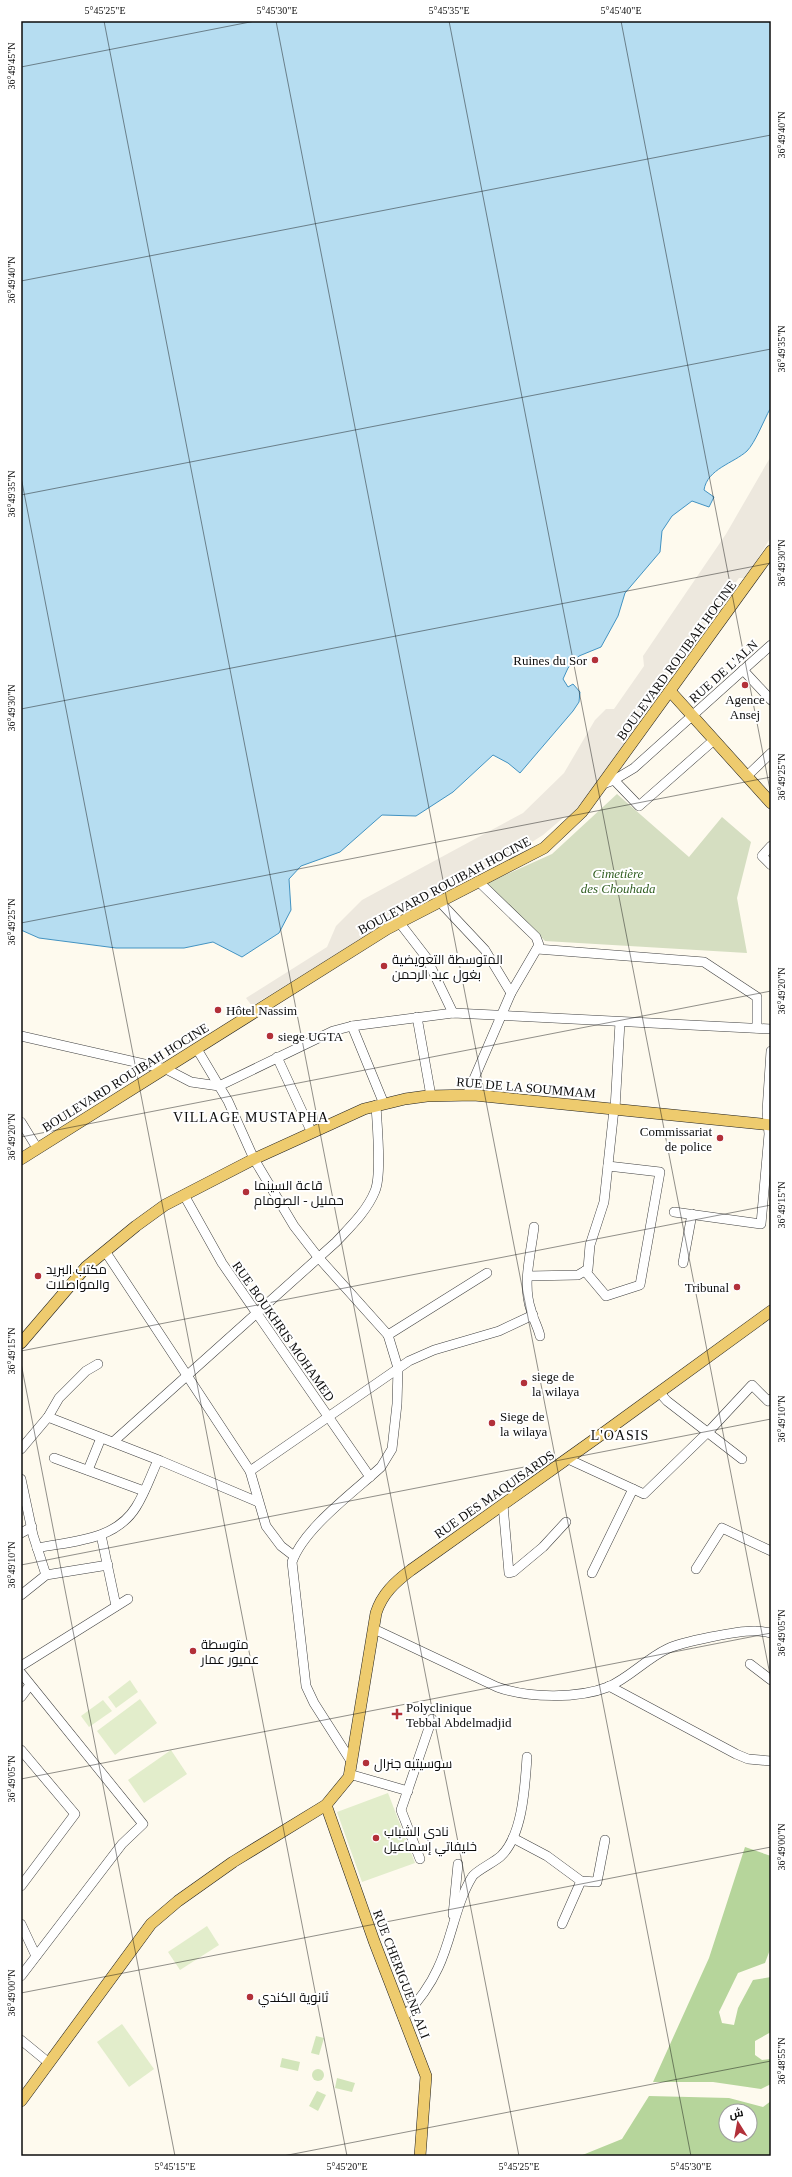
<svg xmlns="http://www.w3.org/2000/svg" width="792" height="2177" font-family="'Times New Roman',Cairo,serif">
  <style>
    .green { fill: #d2e5ba }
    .forest { fill: #b6d59b; fill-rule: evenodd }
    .cemetery { fill: #d5dec1 }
    .pitch { fill: #e2edcb }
    .plaza { fill: #ede8de }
    .water { fill: #b6ddf1; stroke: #4393c2 }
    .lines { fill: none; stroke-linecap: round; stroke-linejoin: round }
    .minor-casing { stroke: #404040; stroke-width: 10 }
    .major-casing { stroke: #1e1e1e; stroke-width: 12 }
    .minor { stroke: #fff; stroke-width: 9 }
    .major { stroke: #eecb6e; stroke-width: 11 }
    .ticks { fill: none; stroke: #0d0d0d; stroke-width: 1; stroke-opacity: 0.45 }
    .poi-dot { fill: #b23039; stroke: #fff; stroke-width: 1.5 }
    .labels { text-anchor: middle; stroke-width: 4; stroke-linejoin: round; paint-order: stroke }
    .poi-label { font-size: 13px; fill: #0d0d0d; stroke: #fff; text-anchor: start }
    .street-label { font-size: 13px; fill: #0d0d0d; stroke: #fff }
    .park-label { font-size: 13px; font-style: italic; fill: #315f22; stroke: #fff }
    .neighbourhood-label { font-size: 14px; letter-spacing: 1px; fill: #0d0d0d; stroke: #fff }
    .neatline { fill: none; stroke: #0d0d0d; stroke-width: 1.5 }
    .ticks-label { font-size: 10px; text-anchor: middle; fill: #0d0d0d }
  </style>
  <rect width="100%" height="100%" fill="#fefaee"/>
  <g class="green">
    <path d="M316,2036L324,2038L319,2055L311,2053Z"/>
    <path d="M282,2058L300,2062L298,2071L280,2067Z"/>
    <circle cx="318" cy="2075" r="6"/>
    <path d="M337,2078L355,2083L352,2092L335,2088Z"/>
    <path d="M317,2091L326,2095L318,2111L309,2106Z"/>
  </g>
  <g class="forest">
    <path d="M745,1847L771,1856V1947L765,1963L738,1973L719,2012L722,2023L734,2025L738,2008L753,1980L771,1977V2032L755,2041V2055L762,2060L771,2059V2084L761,2089L713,2082H653L709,1958Z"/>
    <path d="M649,2096L729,2098L763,2107L771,2101V2156H580L622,2139ZM726,2111H750V2135H726Z"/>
  </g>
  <path class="cemetery" d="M617,794L689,857L722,817L751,842L737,898L747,953L545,941L487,883L552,854Z"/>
  <g class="pitch">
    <path d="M130,1680L138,1692L116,1708L108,1697Z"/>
    <path d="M140,1699L157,1723L115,1755L97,1731Z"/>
    <path d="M103,1700L112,1711L89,1727L81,1716Z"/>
    <path d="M171,1750L187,1774L144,1803L128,1780Z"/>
    <path d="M388,1793L415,1863L362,1882L337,1812Z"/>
    <path d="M207,1926L219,1945L180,1970L168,1952Z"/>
    <path d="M122,2024L154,2069L129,2087L97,2042Z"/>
  </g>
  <path class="plaza" d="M771,456V537L746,578H739L639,717L638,724L584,800L568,818L564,817L543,835L516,852V856L512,859L509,856L395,914V918L252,1006L246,998L327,947L336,926L362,900L523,813L564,773L595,720L606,709H614L644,666L643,656L726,534Z"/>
  <path class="water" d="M21,21H771L770,409C764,420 755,443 747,451C734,463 707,469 704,490L714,497L709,507L692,501L672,516L662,531L660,552L625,593L618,616L601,647L579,656L568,668L563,679L568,687L573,684L580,692L579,702L573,711L520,773L508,763L493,755L453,792L416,816L382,815L340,852L301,866L289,879L291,910L279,933L242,957L213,942L184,948H116L39,938L21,930Z"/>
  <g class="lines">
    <g class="minor-casing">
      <g id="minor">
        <path d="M743,670L771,700"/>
        <path d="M747,776L771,753"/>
        <path d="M614,780L639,806L714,740"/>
        <path d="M603,784L614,780L634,768L771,645"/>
        <path d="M771,846L762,856L771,865"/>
        <path d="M439,901L485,950L511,993"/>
        <path d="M399,922L426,957L453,1013"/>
        <path d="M537,949L704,962L757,997V1028"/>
        <path d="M417,1017L431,1096"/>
        <path d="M352,1026L384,1104"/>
        <path d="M21,1036L166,1069L191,1082L219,1086"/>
        <path d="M197,1049L228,1101L254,1159L294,1226L318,1257L388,1335L398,1368L397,1404L392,1449L381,1467C354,1492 304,1528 292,1562L306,1686L314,1703L351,1761"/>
        <path d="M277,1057L312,1133"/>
        <path d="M219,1086L333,1031L352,1026L453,1013L771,1029"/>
        <path d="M467,1095L511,993L539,945L536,937L478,881"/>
        <path d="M615,1109L620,1022"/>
        <path d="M21,1122L37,1148"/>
        <path d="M184,1195L222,1263L370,1477"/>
        <path d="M674,1212L761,1224L769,1134L767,1111L771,1051"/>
        <path d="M534,1227C531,1253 522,1285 531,1310C533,1319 538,1327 540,1336"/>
        <path d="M105,1251L250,1471L266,1526L281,1546L294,1556"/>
        <path d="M683,1263L692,1214"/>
        <path d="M585,1271L606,1296L640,1285L660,1172L608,1166"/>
        <path d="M528,1276L578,1275L588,1269L590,1245L604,1202L614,1109"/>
        <path d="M388,1335L487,1273"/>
        <path d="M659,1392L667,1401L742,1459"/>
        <path d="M48,1417L161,1461L258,1502"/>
        <path d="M113,1442L336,1242C350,1227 367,1211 375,1191C382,1175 377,1125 376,1105"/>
        <path d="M21,1449L48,1417L59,1398L86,1371L98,1364"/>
        <path d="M54,1458L144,1491"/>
        <path d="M568,1459L644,1494L711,1429L752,1385L768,1401L771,1399"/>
        <path d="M88,1470L101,1438"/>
        <path d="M250,1471L409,1361L434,1350L499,1331L533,1315"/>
        <path d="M21,1479L33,1535L46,1575"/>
        <path d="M503,1505L509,1573L513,1572L543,1547L566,1522"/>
        <path d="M21,1533L32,1527"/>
        <path d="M101,1535L116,1606"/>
        <path d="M37,1548C72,1541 115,1541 136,1507C145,1493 151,1475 158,1460"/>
        <path d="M696,1569L722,1528L771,1551"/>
        <path d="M592,1573L633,1489"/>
        <path d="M21,1595L46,1575L108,1565"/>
        <path d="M374,1629L497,1687C527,1698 578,1699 608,1687C629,1678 646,1659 667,1649C681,1642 740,1630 756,1631C761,1631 766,1632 771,1633"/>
        <path d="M750,1664L771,1680"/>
        <path d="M21,1666L128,1599"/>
        <path d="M21,1673L143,1824L122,1844L21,1976"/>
        <path d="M609,1686L736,1754L748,1759L771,1761"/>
        <path d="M21,1697L30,1685"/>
        <path d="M21,1750L75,1814L21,1886"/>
        <path d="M349,1774L408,1791"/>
        <path d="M513,1838L547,1856L581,1881L597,1882L605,1840"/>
        <path d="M420,1859L401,1810L432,1719"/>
        <path d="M453,1915L458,1864"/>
        <path d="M21,1924L36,1956"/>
        <path d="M562,1924L581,1881"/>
        <path d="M403,2018C418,2002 429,1988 438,1968C452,1939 455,1905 472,1877C475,1871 495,1862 501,1856C523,1835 525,1785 527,1757"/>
        <path d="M21,2040L49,2063"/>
      </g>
    </g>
    <g class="major-casing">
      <g id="major">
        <path d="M670,691L771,803"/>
        <path d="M21,1159L387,929L544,848L582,812L771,551"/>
        <path d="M21,1343L86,1267L136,1226L165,1205L254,1159L364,1109L405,1099L427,1096L474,1095L771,1125"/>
        <path d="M326,1805L374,1941L426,2076L420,2156"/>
        <path d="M21,2101L151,1924L178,1901L233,1862L326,1805L349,1777L376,1613C382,1594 395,1582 411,1570L602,1434L771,1311"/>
      </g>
    </g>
    <use href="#minor" class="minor"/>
    <use href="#major" class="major"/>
  </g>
  <path class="ticks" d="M104,21L519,2156M276,21L691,2156M449,21L771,1680M621,21L771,795M21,67L255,21M21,281L771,135M21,477L347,2156M21,495L771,349M21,709L771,563M21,923L771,777M21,1137L771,991M21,1351L771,1205M21,1363L175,2156M21,1565L771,1419M21,1779L771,1633M21,1993L771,1847M283,2156L771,2061"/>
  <g class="poi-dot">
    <circle cx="595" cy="660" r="4"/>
    <circle cx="745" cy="685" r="4"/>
    <circle cx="384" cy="966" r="4"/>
    <circle cx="218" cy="1010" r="4"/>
    <circle cx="270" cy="1036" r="4"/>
    <circle cx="720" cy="1138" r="4"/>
    <circle cx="246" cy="1192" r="4"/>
    <circle cx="38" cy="1276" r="4"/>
    <circle cx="737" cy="1287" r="4"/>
    <circle cx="524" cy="1383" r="4"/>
    <circle cx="492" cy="1423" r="4"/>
    <circle cx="193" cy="1651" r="4"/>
    <path d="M395 1708h4v4h4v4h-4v4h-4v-4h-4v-4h4z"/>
    <circle cx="366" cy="1763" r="4"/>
    <circle cx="376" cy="1838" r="4"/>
    <circle cx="250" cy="1997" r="4"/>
  </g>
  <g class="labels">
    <g class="poi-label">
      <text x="587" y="665" text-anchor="end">Ruines du Sor</text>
      <text x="745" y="704" text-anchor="middle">Agence<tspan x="745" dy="15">Ansej</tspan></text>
      <text x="392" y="964">المتوسطة التعويضية<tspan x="392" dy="15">بغول عبد الرحمن</tspan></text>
      <text x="226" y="1015">Hôtel Nassim</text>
      <text x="278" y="1041">siege UGTA</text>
      <text x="712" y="1136" text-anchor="end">Commissariat<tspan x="712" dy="15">de police</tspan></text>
      <text x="254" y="1190">قاعة السينما<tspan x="254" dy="15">حمليل - الصومام</tspan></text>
      <text x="46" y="1274">مكتب البريد<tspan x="46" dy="15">والمواصلات</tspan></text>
      <text x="729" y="1292" text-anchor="end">Tribunal</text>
      <text x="532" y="1381">siege de<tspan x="532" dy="15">la wilaya</tspan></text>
      <text x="500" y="1421">Siege de<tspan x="500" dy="15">la wilaya</tspan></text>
      <text x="201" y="1649">متوسطة<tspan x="201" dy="15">عميور عمار</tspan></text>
      <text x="406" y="1712">Polyclinique<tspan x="406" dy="15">Tebbal Abdelmadjid</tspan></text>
      <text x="374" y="1768">سوسيتيه جنرال</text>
      <text x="384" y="1836">نادي الشباب<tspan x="384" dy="15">خليفاتي إسماعيل</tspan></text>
      <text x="258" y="2002">ثانوية الكندي</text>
    </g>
    <g class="street-label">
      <text transform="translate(676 660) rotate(-54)" y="5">BOULEVARD ROUIBAH HOCINE</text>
      <text transform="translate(723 671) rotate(-42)" y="5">RUE DE L'ALN</text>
      <text transform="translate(444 885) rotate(-28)" y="5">BOULEVARD ROUIBAH HOCINE</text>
      <text transform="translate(125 1077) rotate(-32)" y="5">BOULEVARD ROUIBAH HOCINE</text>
      <text transform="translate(526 1087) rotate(5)" y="5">RUE DE LA SOUMMAM</text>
      <text transform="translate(284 1331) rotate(55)" y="5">RUE BOUKHRIS MOHAMED</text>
      <text transform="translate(494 1494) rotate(-35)" y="5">RUE DES MAQUISARDS</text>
      <text transform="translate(402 1974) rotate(69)" y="5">RUE CHERIGUENE ALI</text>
    </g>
    <g class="park-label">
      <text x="618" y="878">Cimetière<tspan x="618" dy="15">des Chouhada</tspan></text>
    </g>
    <g class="neighbourhood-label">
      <text x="251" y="1122">VILLAGE MUSTAPHA</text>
      <text x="620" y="1440">L'OASIS</text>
    </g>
  </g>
  <rect width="792" height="2177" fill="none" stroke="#ffffff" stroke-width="44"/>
  <g transform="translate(738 2123) rotate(349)"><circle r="19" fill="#ffffff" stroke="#9e9e9e"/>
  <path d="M0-3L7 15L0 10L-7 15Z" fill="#b23039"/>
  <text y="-6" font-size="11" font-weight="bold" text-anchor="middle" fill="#0d0d0d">ش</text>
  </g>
  <rect x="22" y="22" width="748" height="2133" class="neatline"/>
  <g class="ticks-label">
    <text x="105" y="14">5°45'25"E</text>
    <text x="277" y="14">5°45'30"E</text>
    <text x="449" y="14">5°45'35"E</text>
    <text x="621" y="14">5°45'40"E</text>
    <text transform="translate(11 66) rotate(-90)" y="4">36°49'45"N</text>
    <text transform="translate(781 135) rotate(-90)" y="4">36°49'40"N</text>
    <text transform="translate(11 280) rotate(-90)" y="4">36°49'40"N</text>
    <text transform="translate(781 349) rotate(-90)" y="4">36°49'35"N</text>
    <text transform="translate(11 494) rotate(-90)" y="4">36°49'35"N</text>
    <text transform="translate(781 563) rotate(-90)" y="4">36°49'30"N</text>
    <text transform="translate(11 708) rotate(-90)" y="4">36°49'30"N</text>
    <text transform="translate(781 777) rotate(-90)" y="4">36°49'25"N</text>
    <text transform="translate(11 922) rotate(-90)" y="4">36°49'25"N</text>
    <text transform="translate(781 991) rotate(-90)" y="4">36°49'20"N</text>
    <text transform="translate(11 1137) rotate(-90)" y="4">36°49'20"N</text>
    <text transform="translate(781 1205) rotate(-90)" y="4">36°49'15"N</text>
    <text transform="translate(11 1351) rotate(-90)" y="4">36°49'15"N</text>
    <text transform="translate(781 1419) rotate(-90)" y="4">36°49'10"N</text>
    <text transform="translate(11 1565) rotate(-90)" y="4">36°49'10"N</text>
    <text transform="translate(781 1633) rotate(-90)" y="4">36°49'05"N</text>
    <text transform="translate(11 1779) rotate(-90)" y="4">36°49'05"N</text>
    <text transform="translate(781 1847) rotate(-90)" y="4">36°49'00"N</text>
    <text transform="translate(11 1993) rotate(-90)" y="4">36°49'00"N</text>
    <text transform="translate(781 2061) rotate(-90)" y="4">36°48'55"N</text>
    <text x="175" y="2170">5°45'15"E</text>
    <text x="347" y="2170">5°45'20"E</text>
    <text x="519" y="2170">5°45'25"E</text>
    <text x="691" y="2170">5°45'30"E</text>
  </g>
</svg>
